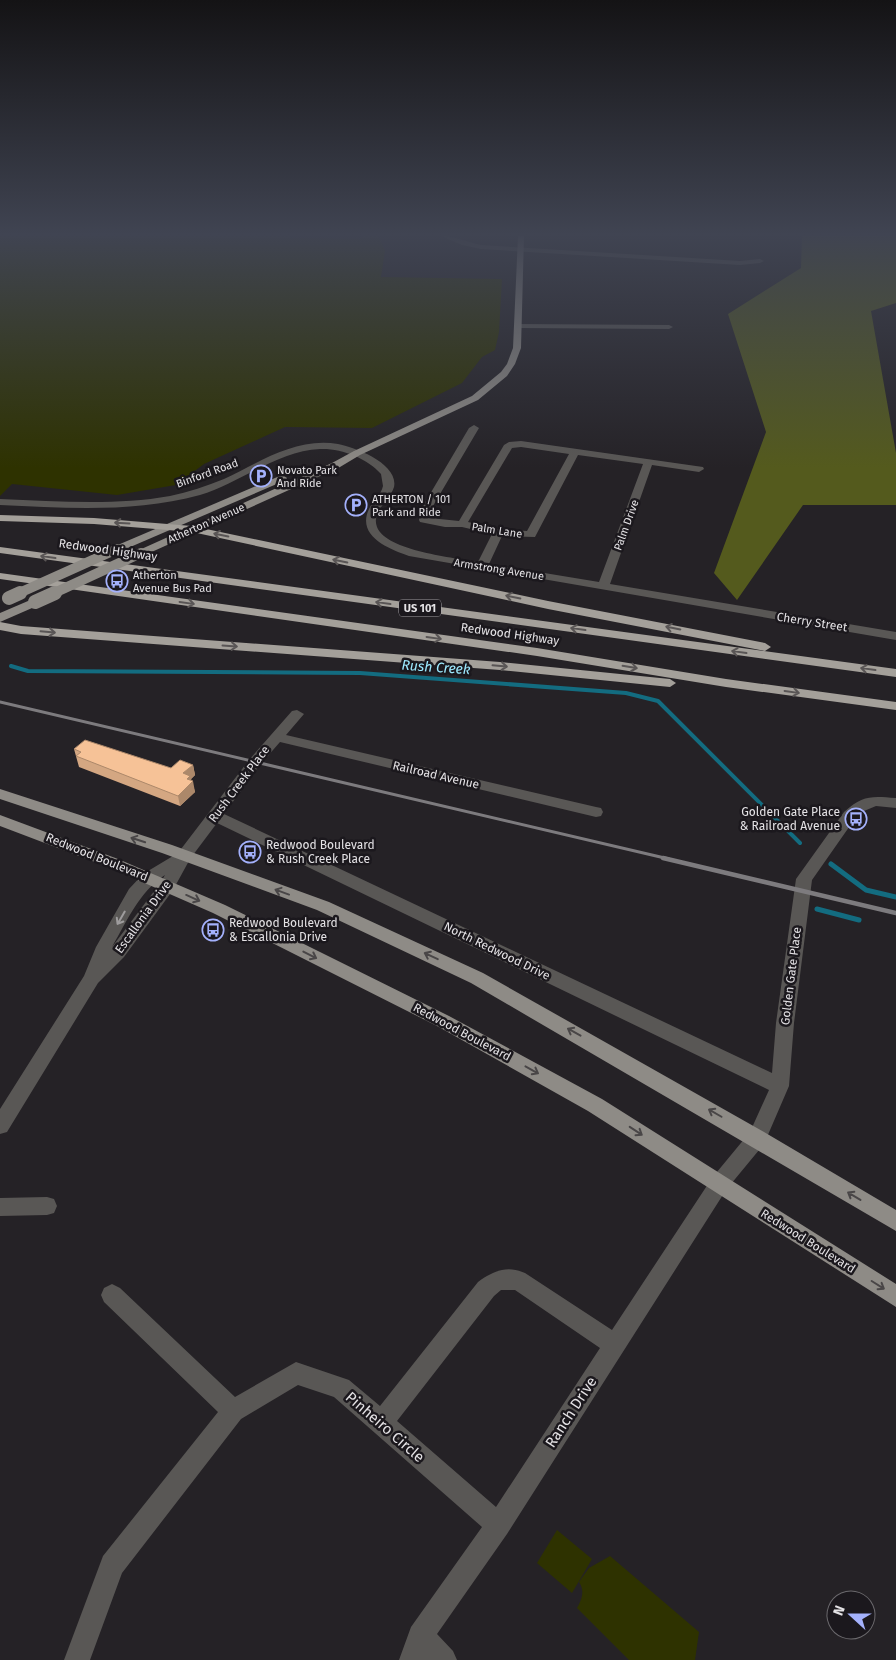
<svg xmlns="http://www.w3.org/2000/svg" width="896" height="1660" font-family="'Fira Sans',sans-serif">
  <style>
    .green { fill: #2e3200 }
    .forest { fill: #545a1d }
    .lines { fill: none; stroke-linecap: round; stroke-linejoin: round }
    .stream-far1 { stroke: #136c80; stroke-width: 4 }
    .stream { stroke: #136c80; stroke-width: 5 }
    .minor { fill: #595755; fill-rule: evenodd }
    .major { fill: #8e8b86; fill-rule: evenodd }
    .highway { fill: #a4a09a; fill-rule: evenodd }
    .rail-far1 { stroke: #7d7b7e; stroke-width: 3 }
    .rail { stroke: #7d7b7e; stroke-width: 4.5 }
    .major-bridge-far1 { stroke: #8e8b86; stroke-width: 10 }
    .major-bridge { stroke: #8e8b86; stroke-width: 14 }
    .wall { fill: #d4a782 }
    .shaded-wall { fill: #ac886a }
    .building { fill: #f6c297; stroke: #ac886a }
    .oneway { stroke: #595555 }
    .oneway2 { stroke: #494647 }
    .oneway3 { stroke: #9e9c9d }
    .labels { text-anchor: middle; stroke-width: 5; stroke-linejoin: round; paint-order: stroke }
    .far-poi-label { font-size: 11px; fill: #e4e2e5; stroke: #1b181d; text-anchor: start }
    .far-street-label { font-size: 11px; fill: #e4e2e5; stroke: #1b181d }
    .shield { fill: #1b181d; stroke: #a8a5a9; stroke-width: 1 }
    .shield-label { font-size: 11px; font-weight: bold; fill: #e4e2e5 }
    .street-label { font-size: 12px; fill: #e4e2e5; stroke: #1b181d }
    .poi-label { font-size: 12px; fill: #e4e2e5; stroke: #1b181d; text-anchor: start }
    .water-label { font-size: 14px; font-style: italic; fill: #9deaff; stroke: #1b181d }
    .near-street-label { font-size: 15px; fill: #e4e2e5; stroke: #1b181d }
  </style>
  <rect width="100%" height="100%" fill="#252226"/>
  <g class="green">
    <path d="M0,236H290L289,238L360,239L364,236H379L385,251L381,277L502,279L499,332L495,350L482,357L462,383L372,428L285,427L204,464L176,485L117,495L12,484L0,496Z"/>
    <path d="M557,1530L592,1559L572,1593L537,1563Z"/>
    <path d="M610,1556L699,1632L695,1660H629L577,1608C582,1599 585,1591 579,1582L589,1568Z"/>
  </g>
  <path class="forest" d="M802,236H896V303L871,311L896,453V505H803L737,600L714,573L766,432L728,314L801,268Z"/>
  <g class="lines">
    <path class="stream-far1" d="M11,666L28,671L360,673L626,693L658,701L800,843"/>
    <g class="stream">
      <path d="M831,864L866,890L896,897"/>
      <path d="M817,909L859,920"/>
    </g>
    <g class="minor">
      <path d="M441,236C454,236 467,242 481,245L740,261L760,259L764,261L760,263L740,265L481,249L462,245Z"/>
      <path d="M516,324L669,325L673,327L669,329L519,328L515,326Z"/>
      <path d="M474,425L479,428L430,511V518L459,521L504,445L509,442L521,441L703,467L704,469L699,472L652,465L610,584L896,632V640L409,556C389,549 356,536 369,509C373,501 381,495 383,486L381,474C367,458 341,448 320,449C277,451 240,483 200,495C134,513 67,508 0,505V499C56,501 114,506 170,496C188,492 207,486 224,479C260,462 296,437 338,444C355,447 399,464 394,487C390,501 371,511 377,527C386,551 456,558 478,562L492,534L462,527H445L420,522L419,520L420,511L469,428ZM521,447L569,454L527,531L498,529L468,522L512,448ZM578,455L643,464L599,582L489,564L502,536L535,537Z"/>
      <path d="M297,710L304,714L286,735L596,807L601,808L603,812L601,816L596,817L280,742L259,766L224,814L772,1073L776,1023L796,879L844,812C863,795 871,796 896,798V808L876,806L864,811L854,820L812,880L794,1023L789,1086L764,1144L726,1190L507,1534L437,1634L453,1651L457,1660H399L411,1627L482,1527L334,1397L298,1385L241,1419L122,1573L90,1660H64L103,1556L218,1412L104,1302L101,1295L104,1288L112,1284L120,1288L235,1397L296,1362L349,1380L380,1406L478,1282C493,1271 507,1265 525,1273L612,1330L712,1178L750,1132L769,1090L217,823L190,859L173,890L124,957L98,983L7,1132L0,1134V1109L84,976L96,947L129,889L143,874L178,853L249,760L292,711ZM165,875L161,882L112,947C127,921 139,892 165,875ZM501,1290H515L600,1348L496,1507L397,1421L494,1296Z"/>
      <path d="M47,1197L54,1199L57,1206L54,1213L47,1215L0,1216V1198Z"/>
    </g>
    <g class="major">
      <path d="M518,236H524L521,348L515,364L507,376L478,400L360,455L340,467L145,555H137L135,553L137,551L332,463L354,451L472,396L501,372L507,364L513,348Z"/>
      <path d="M282,475L287,478L286,480L121,551H113L111,549L113,547Z"/>
      <path d="M35,598L41,602L39,605L0,622V613Z"/>
      <path d="M0,789L172,845L329,902L483,973L764,1132L896,1210V1231L471,983L317,910L162,853L0,799Z"/>
      <path d="M0,815L118,859L225,905L449,1016L602,1099L896,1284V1307L588,1111L437,1026L213,913L108,867L0,826Z"/>
    </g>
    <g class="highway">
      <path d="M0,515L94,518L192,526L548,601L765,643L771,647L765,651L548,609L192,532L94,524L0,521Z"/>
      <path d="M0,547L896,669V677L0,553Z"/>
      <path d="M0,573L537,648L726,679L896,702V710L726,687L537,656L0,579Z"/>
      <path d="M0,622L21,626L500,662L670,679L676,683L670,687L500,670L21,634L0,630Z"/>
    </g>
    <path class="rail-far1" d="M0,702L669,859"/>
    <path class="rail" d="M663,858L896,913"/>
    <g class="major-bridge-far1">
      <path d="M17,594L117,549"/>
      <path d="M52,594L141,553"/>
    </g>
    <g class="major-bridge">
      <path d="M9,598L20,593"/>
      <path d="M35,602L55,593"/>
    </g>
  </g>
  <path class="wall" d="M74,749L171,768L193,765L195,775L191,779L195,792L180,806L79,767Z"/>
  <path class="shaded-wall" d="M193,765L195,775L191,779L192,782L193,781L195,792L180,806L178,796L183,773Z"/>
  <path class="building" d="M85,740L171,768L180,760L193,765L183,773L190,776L187,779L193,781L178,796L76,756L81,752L74,749Z"/>
  <defs><path id="oneway-shaft" d="M-6 0H5M1.5-3L5.5 0L1.5 3" fill="none" stroke-width="1.6" stroke-linecap="round" stroke-linejoin="round" transform="scale(1.25)"/></defs>
  <g class="oneway">
    <use href="#oneway-shaft" transform="translate(122 523) rotate(-177)"/>
    <use href="#oneway-shaft" transform="translate(221 535) rotate(-168)"/>
    <use href="#oneway-shaft" transform="translate(48 557) rotate(-172)"/>
    <use href="#oneway-shaft" transform="translate(340 561) rotate(-168)"/>
    <use href="#oneway-shaft" transform="translate(513 597) rotate(-168)"/>
    <use href="#oneway-shaft" transform="translate(187 603) rotate(8)"/>
    <use href="#oneway-shaft" transform="translate(383 603) rotate(-172)"/>
    <use href="#oneway-shaft" transform="translate(673 628) rotate(-169)"/>
    <use href="#oneway-shaft" transform="translate(578 629) rotate(-172)"/>
    <use href="#oneway-shaft" transform="translate(48 632) rotate(5)"/>
    <use href="#oneway-shaft" transform="translate(434 638) rotate(8)"/>
    <use href="#oneway-shaft" transform="translate(230 646) rotate(4)"/>
    <use href="#oneway-shaft" transform="translate(739 652) rotate(-172)"/>
    <use href="#oneway-shaft" transform="translate(500 666) rotate(5)"/>
    <use href="#oneway-shaft" transform="translate(630 667) rotate(9)"/>
    <use href="#oneway-shaft" transform="translate(868 669) rotate(-172)"/>
    <use href="#oneway-shaft" transform="translate(792 692) rotate(8)"/>
  </g>
  <g class="oneway2">
    <use href="#oneway-shaft" transform="translate(138 840) rotate(-162)"/>
    <use href="#oneway-shaft" transform="translate(282 892) rotate(-160)"/>
    <use href="#oneway-shaft" transform="translate(193 898) rotate(24)"/>
    <use href="#oneway-shaft" transform="translate(310 955) rotate(27)"/>
    <use href="#oneway-shaft" transform="translate(431 956) rotate(-155)"/>
    <use href="#oneway-shaft" transform="translate(574 1032) rotate(-151)"/>
    <use href="#oneway-shaft" transform="translate(532 1070) rotate(29)"/>
    <use href="#oneway-shaft" transform="translate(715 1113) rotate(-150)"/>
    <use href="#oneway-shaft" transform="translate(636 1131) rotate(33)"/>
    <use href="#oneway-shaft" transform="translate(854 1196) rotate(-149)"/>
    <use href="#oneway-shaft" transform="translate(878 1285) rotate(32)"/>
  </g>
  <use class="oneway3" href="#oneway-shaft" transform="translate(121 918) rotate(120)"/>
  <linearGradient id="sky" x2="0" y2="1"><stop stop-color="#141315"/><stop offset="0.5" stop-color="#404452"/><stop offset="1" stop-color="#404452" stop-opacity="0"/></linearGradient>
  <rect width="896" height="468" fill="url(#sky)"/>
  <defs>
    <g id="parking-ring" transform="scale(1.125)"><circle r="9.5" fill="#1b181d" stroke="#a4b1fc" stroke-width="1.5"/><path d="M-3.5-5.5H1a3.5 3.5 0 0 1 0 7H-1V5.5H-3.5ZM-1-3.4V-.6H.8a1.4 1.4 0 0 0 0-2.8Z" fill="#a4b1fc"/></g>
    <g id="bus-ring" transform="scale(1.125)"><circle r="9.5" fill="#1b181d" stroke="#a4b1fc" stroke-width="1.5"/><path d="M-5-6H5V4H4V6H2V4H-2V6H-4V4H-5ZM-3.5-4V0h7V-4ZM-3.5 1.2v1.5H-2V1.2ZM2 1.2v1.5H3.5V1.2Z" fill="#a4b1fc"/></g>
  </defs>
  <g fill-rule="evenodd">
    <use href="#parking-ring" x="261" y="476"/>
    <use href="#parking-ring" x="356" y="505"/>
    <use href="#bus-ring" x="117" y="581"/>
    <use href="#bus-ring" x="856" y="819"/>
    <use href="#bus-ring" x="250" y="852"/>
    <use href="#bus-ring" x="213" y="930"/>
  </g>
  <g class="labels">
    <g class="far-poi-label">
      <text x="277" y="474">Novato Park<tspan x="277" dy="13">And Ride</tspan></text>
      <text x="372" y="503">ATHERTON / 101<tspan x="372" dy="13">Park and Ride</tspan></text>
      <text x="133" y="579">Atherton<tspan x="133" dy="13">Avenue Bus Pad</tspan></text>
    </g>
    <g class="far-street-label">
      <text transform="translate(207 473) rotate(-20)" y="4">Binford Road</text>
      <text transform="translate(206 523) rotate(-24)" y="4">Atherton Avenue</text>
      <text transform="translate(626 525) rotate(-70)" y="4">Palm Drive</text>
      <text transform="translate(497 530) rotate(9)" y="4">Palm Lane</text>
      <text transform="translate(499 569) rotate(9)" y="4">Armstrong Avenue</text>
    </g>
    <rect class="shield" x="399" y="599.5" width="42" height="17" rx="4"/>
    <g class="shield-label">
      <text x="420" y="612">US 101</text>
    </g>
    <g class="street-label">
      <text transform="translate(108 550) rotate(8)" y="4">Redwood Highway</text>
      <text transform="translate(812 622) rotate(9)" y="4">Cherry Street</text>
      <text transform="translate(510 634) rotate(8)" y="4">Redwood Highway</text>
      <text transform="translate(436 775) rotate(13)" y="4">Railroad Avenue</text>
      <text transform="translate(239 784) rotate(-53)" y="4">Rush Creek Place</text>
      <text transform="translate(97 857) rotate(22)" y="4">Redwood Boulevard</text>
      <text transform="translate(143 917) rotate(-54)" y="4">Escallonia Drive</text>
      <text transform="translate(497 951) rotate(26)" y="4">North Redwood Drive</text>
      <text transform="translate(791 976) rotate(-83)" y="4">Golden Gate Place</text>
      <text transform="translate(462 1032) rotate(28)" y="4">Redwood Boulevard</text>
      <text transform="translate(808 1241) rotate(32)" y="4">Redwood Boulevard</text>
    </g>
    <g class="poi-label">
      <text x="840" y="816" text-anchor="end">Golden Gate Place<tspan x="840" dy="14">&amp; Railroad Avenue</tspan></text>
      <text x="266" y="849">Redwood Boulevard<tspan x="266" dy="14">&amp; Rush Creek Place</tspan></text>
      <text x="229" y="927">Redwood Boulevard<tspan x="229" dy="14">&amp; Escallonia Drive</tspan></text>
    </g>
    <g class="water-label">
      <text transform="translate(436 667) rotate(4)" y="5">Rush Creek</text>
    </g>
    <g class="near-street-label">
      <text transform="translate(571 1412) rotate(-57)" y="5">Ranch Drive</text>
      <text transform="translate(385 1427) rotate(41)" y="5">Pinheiro Circle</text>
    </g>
  </g>
  <g transform="translate(851 1615) rotate(291)"><circle r="24" fill="#1b181d" stroke="#6b696d"/>
  <path d="M0-4L9 19L0 12L-9 19Z" fill="#a4b1fc"/>
  <text y="-8" font-size="14" font-weight="bold" text-anchor="middle" fill="#e4e2e5">N</text>
  </g>
</svg>
